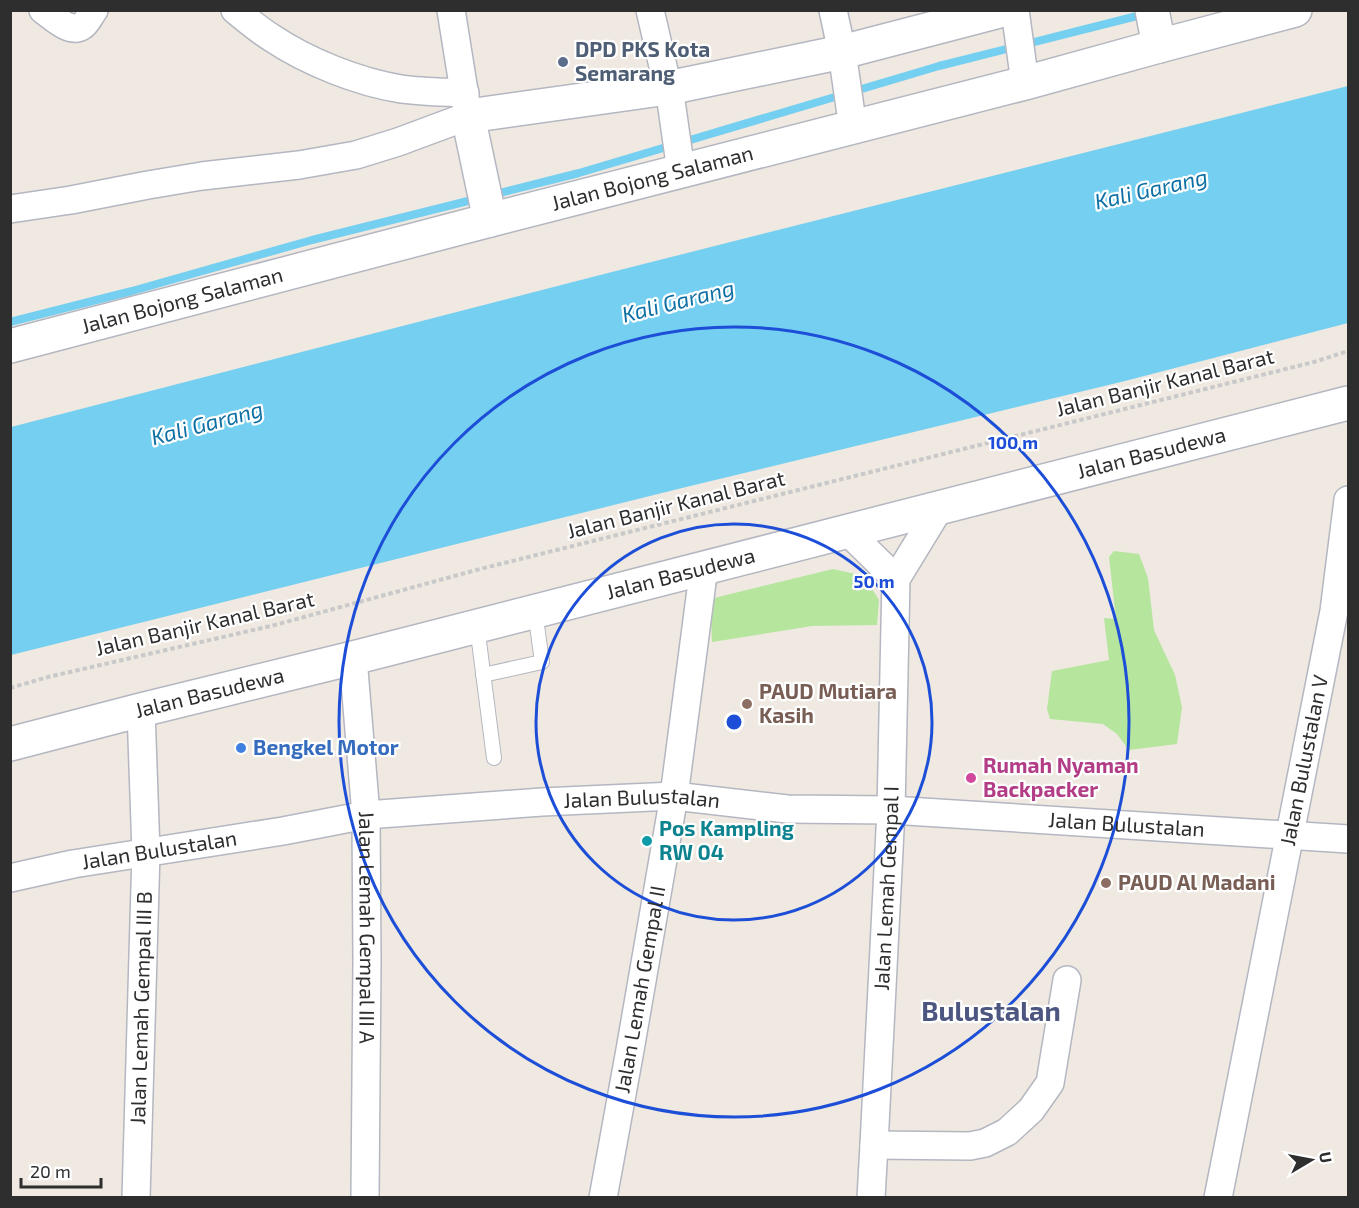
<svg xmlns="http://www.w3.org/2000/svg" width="1359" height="1208" font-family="'Exo 2',sans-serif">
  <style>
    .green { fill: #b6e59e }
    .water { fill: #75cff0 }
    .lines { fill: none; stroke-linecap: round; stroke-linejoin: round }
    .stream { stroke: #75cff0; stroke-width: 8 }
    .lane-casing { stroke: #b4b7c1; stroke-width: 16 }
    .street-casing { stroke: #b4b7c1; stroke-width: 30 }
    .secondary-casing { stroke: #b4b7c1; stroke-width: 36 }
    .path { stroke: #c9c9c9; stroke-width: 4; stroke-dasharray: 4.5 3; stroke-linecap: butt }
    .lane { stroke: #fff; stroke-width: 14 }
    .street { stroke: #fff; stroke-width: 27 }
    .secondary { stroke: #fff; stroke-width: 33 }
    .ring { fill: none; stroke: #1d4ed8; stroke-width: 3 }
    .service-dot { fill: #5c6f8a; stroke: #fff; stroke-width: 2 }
    .education-dot { fill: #8d6e63; stroke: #fff; stroke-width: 2 }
    .shop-dot { fill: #3f7fe0; stroke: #fff; stroke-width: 2 }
    .hotel-dot { fill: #d1479c; stroke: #fff; stroke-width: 2 }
    .culture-dot { fill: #0f9aa8; stroke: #fff; stroke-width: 2 }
    .labels { text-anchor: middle; stroke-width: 4.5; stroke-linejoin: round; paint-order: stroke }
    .service-label { font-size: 21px; font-weight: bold; fill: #4e5e75; stroke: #fff; text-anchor: start }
    .street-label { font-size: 21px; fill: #2e2e2e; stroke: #fff }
    .education-label { font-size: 21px; font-weight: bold; fill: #785e54; stroke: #fff; text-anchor: start }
    .shop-label { font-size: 21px; font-weight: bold; fill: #366cbe; stroke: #fff; text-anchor: start }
    .hotel-label { font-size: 21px; font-weight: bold; fill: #b23c85; stroke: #fff; text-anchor: start }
    .culture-label { font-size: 21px; font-weight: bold; fill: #0d838f; stroke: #fff; text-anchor: start }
    .water-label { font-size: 22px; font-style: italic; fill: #0d6fa3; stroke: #fff }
    .district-label { font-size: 27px; font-weight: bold; fill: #4d5680; stroke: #fff }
    .centre { fill: #1d4ed8; stroke: #fff; stroke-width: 3 }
    .ring-label { font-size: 18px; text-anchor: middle; font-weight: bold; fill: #1d4ed8; stroke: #fff; stroke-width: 4.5; stroke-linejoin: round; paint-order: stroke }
  </style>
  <rect width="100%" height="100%" fill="#efe9e1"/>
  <g class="green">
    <path d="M1114,551L1139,554L1148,578L1154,630L1175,675L1182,707L1177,744L1129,750L1117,734L1103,724L1050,719L1047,709L1052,671L1109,660L1104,618L1116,619L1109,557Z"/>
    <path d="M833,569L864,576L879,600L877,625L812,626L712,642L710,599Z"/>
  </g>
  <path class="water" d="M1348,86V323L1125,381L682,488L11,655V427L604,274Z"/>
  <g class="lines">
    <g class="stream">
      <path d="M492,195L579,173L939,66L1145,14"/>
      <path d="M10,322L132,291L312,240L480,198"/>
    </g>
    <g class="lane-casing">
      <g id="lane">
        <path d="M477,626L494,758"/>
        <path d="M483,675L542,662L535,611"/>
      </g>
    </g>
    <g class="street-casing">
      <g id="street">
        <path d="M43,10C53,17 70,34 82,26C87,23 90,15 94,10"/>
        <path d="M235,10C247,20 259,30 272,38C308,62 358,82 401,89C422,92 444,92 465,93"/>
        <path d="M650,10L671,101L681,171"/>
        <path d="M833,10L842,52L853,128"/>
        <path d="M1015,10L1025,83"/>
        <path d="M10,209L71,200L148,185L202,176L299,165L356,155L398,142L468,116L451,10"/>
        <path d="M847,531L896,579"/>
        <path id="s1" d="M353,658L366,815L367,961L365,1198"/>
        <path id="s2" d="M10,878L73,864L283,831L366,815L542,802L674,796L787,809L891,810L1348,839"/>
        <path d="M874,1145L970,1146L985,1143L1007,1132L1031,1110L1050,1083L1067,980"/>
        <path id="s3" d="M136,1198L146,852L141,710"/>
        <path id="s4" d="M603,1198L630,1050L674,796L704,567"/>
        <path id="s5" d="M871,1198L874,1145L891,810L896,579L940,507"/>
        <path id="s6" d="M1218,1198L1334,611L1348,500"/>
      </g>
    </g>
    <g class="secondary-casing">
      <g id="secondary">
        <path d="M1152,10L1159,46"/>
        <path d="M490,220L468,116L668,88L842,52L1003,10"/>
        <path id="s7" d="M10,346L490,220L1025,83L1159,46L1295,10"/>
        <path id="s8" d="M10,744L141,710L353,658L1348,403"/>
      </g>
    </g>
    <path class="path" d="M10,688L48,677L271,626L480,569L1314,362L1348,351"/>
    <use href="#lane" class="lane"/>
    <use href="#street" class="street"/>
    <use href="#secondary" class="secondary"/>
  </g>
  <g class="ring">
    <circle cx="734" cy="722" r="198"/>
    <circle cx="734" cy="722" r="395"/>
  </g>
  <circle class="service-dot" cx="563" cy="62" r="6"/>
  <g class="education-dot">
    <circle cx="747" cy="704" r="6"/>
    <circle cx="1106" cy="883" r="6"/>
  </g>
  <circle class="shop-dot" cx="241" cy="748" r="6"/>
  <circle class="hotel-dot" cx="971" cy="778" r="6"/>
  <circle class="culture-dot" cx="647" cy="841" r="6"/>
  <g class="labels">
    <g class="service-label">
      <text x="575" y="57">DPD PKS Kota<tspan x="575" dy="24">Semarang</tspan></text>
    </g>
    <g class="street-label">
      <text dy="7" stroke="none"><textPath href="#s7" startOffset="664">Jalan Bojong Salaman</textPath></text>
      <text dy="7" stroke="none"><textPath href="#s7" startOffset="178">Jalan Bojong Salaman</textPath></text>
      <text transform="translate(1165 383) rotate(-14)" y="7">Jalan Banjir Kanal Barat</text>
      <text dy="7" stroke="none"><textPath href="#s8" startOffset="1178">Jalan Basudewa</textPath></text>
      <text transform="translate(676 505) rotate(-14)" y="7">Jalan Banjir Kanal Barat</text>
      <text dy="7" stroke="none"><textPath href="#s8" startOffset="692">Jalan Basudewa</textPath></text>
      <text transform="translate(205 624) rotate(-13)" y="7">Jalan Banjir Kanal Barat</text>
      <text dy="7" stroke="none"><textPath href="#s8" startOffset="206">Jalan Basudewa</textPath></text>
      <text dy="7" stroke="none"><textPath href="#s6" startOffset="446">Jalan Bulustalan V</textPath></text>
      <text dy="7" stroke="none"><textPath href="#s2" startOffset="638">Jalan Bulustalan</textPath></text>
      <text dy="7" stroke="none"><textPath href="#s2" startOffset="1124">Jalan Bulustalan</textPath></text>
      <text dy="7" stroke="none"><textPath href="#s2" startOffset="152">Jalan Bulustalan</textPath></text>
      <text dy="7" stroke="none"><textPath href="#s5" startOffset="310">Jalan Lemah Gempal I</textPath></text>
      <text dy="7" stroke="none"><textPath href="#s1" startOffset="270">Jalan Lemah Gempal III A</textPath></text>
      <text dy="7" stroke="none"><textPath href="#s4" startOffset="212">Jalan Lemah Gempal II</textPath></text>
      <text dy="7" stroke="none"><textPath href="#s3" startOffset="190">Jalan Lemah Gempal III B</textPath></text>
    </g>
    <g class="education-label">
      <text x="759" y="699">PAUD Mutiara<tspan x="759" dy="24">Kasih</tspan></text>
      <text x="1118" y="890">PAUD Al Madani</text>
    </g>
    <g class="shop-label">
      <text x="253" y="755">Bengkel Motor</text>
    </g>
    <g class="hotel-label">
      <text x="983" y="773">Rumah Nyaman<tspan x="983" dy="24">Backpacker</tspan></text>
    </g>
    <g class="culture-label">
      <text x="659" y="836">Pos Kampling<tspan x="659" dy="24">RW 04</tspan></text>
    </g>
    <g class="water-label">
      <text transform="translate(1151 189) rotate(-13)" y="8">Kali Garang</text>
      <text transform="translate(678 301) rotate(-14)" y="8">Kali Garang</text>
      <text transform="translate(207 423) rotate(-15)" y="8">Kali Garang</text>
    </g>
    <g class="district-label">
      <text x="991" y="1021">Bulustalan</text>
    </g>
  </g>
  <circle cx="734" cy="722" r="9" class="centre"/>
  <g class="ring-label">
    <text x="1013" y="449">100 m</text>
    <text x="874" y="588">50 m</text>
  </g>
  <rect width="1359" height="1208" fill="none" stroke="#2e2e2e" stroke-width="24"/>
  <g transform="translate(1311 1160) rotate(80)" stroke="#ffffff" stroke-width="4.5" paint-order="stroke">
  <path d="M0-4.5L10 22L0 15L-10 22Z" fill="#2e2e2e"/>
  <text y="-9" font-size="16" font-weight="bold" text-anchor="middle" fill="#2e2e2e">U</text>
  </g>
  <path d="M21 1178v9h80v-9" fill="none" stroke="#2e2e2e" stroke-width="3"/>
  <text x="30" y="1178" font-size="18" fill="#2e2e2e" stroke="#ffffff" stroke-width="4.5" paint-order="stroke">20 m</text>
</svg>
